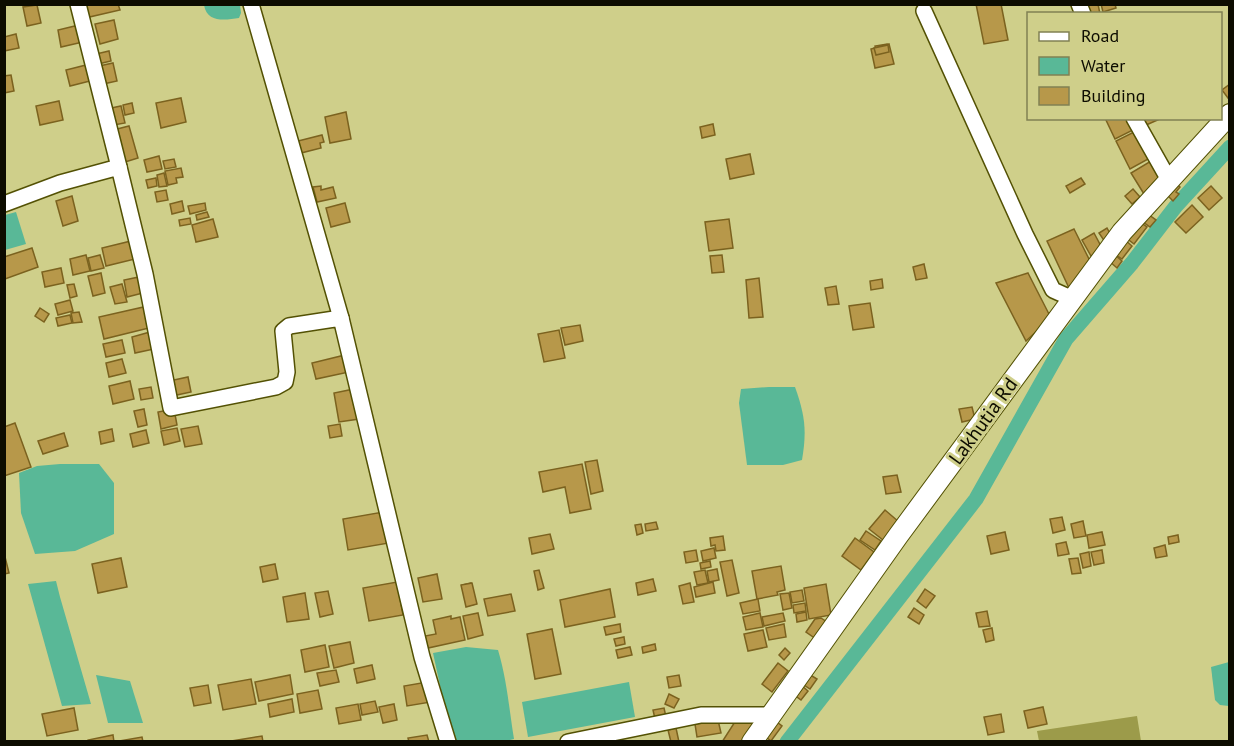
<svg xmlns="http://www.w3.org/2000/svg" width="1234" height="746" font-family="'PT Sans',sans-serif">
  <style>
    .forest { fill: #9c9b4a }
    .water { fill: #59b897 }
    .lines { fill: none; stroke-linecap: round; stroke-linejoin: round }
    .canal { stroke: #59b897; stroke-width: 15 }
    .building { fill: #b7984a; stroke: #7b621f; stroke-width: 1.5 }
    .minor-casing { stroke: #535104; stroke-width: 18 }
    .tertiary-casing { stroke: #535104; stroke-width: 22 }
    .minor { stroke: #fff; stroke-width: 15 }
    .tertiary { stroke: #fff; stroke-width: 20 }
    .labels { text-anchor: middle; stroke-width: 6; stroke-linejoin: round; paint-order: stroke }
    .street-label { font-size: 20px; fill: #0d0c00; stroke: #cfcf8a }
  </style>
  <rect width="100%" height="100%" fill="#cfcf8a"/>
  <path class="forest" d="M1137,716L1141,741H1039L1037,731Z"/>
  <g class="water">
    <path d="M204,5H240L241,13L239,18C225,20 207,23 204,5Z"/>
    <path d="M16,212L26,244L5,250V215Z"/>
    <path d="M769,387H795C805,415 807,431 802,460L783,465H747L739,403L741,389Z"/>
    <path d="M60,464H99L114,483V534L75,551L35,554L21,513L19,473L37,466Z"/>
    <path d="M56,581L60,597L91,704L62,706L28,584Z"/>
    <path d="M466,647L498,650C507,680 509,708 514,739L502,742L452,741L433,653Z"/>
    <path d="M1229,662V706L1220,705L1215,700L1211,667Z"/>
    <path d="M96,675L130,681L143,723H108Z"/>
    <path d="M629,682L635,717L528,737L522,702Z"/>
  </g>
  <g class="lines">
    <path class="canal" d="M787,742L976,499L1066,339L1132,263L1176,206L1230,147"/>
  </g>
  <g class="building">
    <path d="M82,4H118L120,10L85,18Z"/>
    <path d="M976,4H1001L1008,40L984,44Z"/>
    <path d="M1098,4L1100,14H1085L1083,5Z"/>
    <path d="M1101,4H1115L1116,8L1103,12Z"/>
    <path d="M37,5L41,23L27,26L23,7Z"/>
    <path d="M114,20L118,39L100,44L95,24Z"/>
    <path d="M79,25L83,42L61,47L58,30Z"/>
    <path d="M16,34L19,48L4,51V37Z"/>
    <path d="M887,44L891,61L879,63L875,46Z"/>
    <path d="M889,44L894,64L875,68L871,49Z"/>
    <path d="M888,45L889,52L876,55L874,48Z"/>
    <path d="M109,51L111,61L98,64L96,54Z"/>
    <path d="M113,63L117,81L103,84L99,66Z"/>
    <path d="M90,64L94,80L70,86L66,70Z"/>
    <path d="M11,75L14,91L4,93V76Z"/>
    <path d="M1230,84V97L1228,98L1222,90Z"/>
    <path d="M181,98L186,122L161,128L156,103Z"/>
    <path d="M59,101L63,120L40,125L36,106Z"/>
    <path d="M132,103L134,113L125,115L123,105Z"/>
    <path d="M121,106L125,123L114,125L111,108Z"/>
    <path d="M346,112L351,139L330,143L325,117Z"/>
    <path d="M1105,118H1130L1135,129L1115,139Z"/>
    <path d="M1141,118H1162L1144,126Z"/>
    <path d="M713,124L715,135L702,138L700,127Z"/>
    <path d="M129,126L138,158L125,162L117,129Z"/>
    <path d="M1136,131L1150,158L1130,169L1116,141Z"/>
    <path d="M322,135L324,142L320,143L321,148L301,153L298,141Z"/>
    <path d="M750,154L754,174L730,179L726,159Z"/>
    <path d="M159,156L162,169L147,172L144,160Z"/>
    <path d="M174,159L176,167L165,169L163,161Z"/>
    <path d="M1151,161L1161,179L1144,194L1131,173Z"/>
    <path d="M181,168L183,177L176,178L177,183L168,185L165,171Z"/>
    <path d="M164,173L167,186L159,187L157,175Z"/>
    <path d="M156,178L157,186L148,188L146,180Z"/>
    <path d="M1081,178L1085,184L1070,193L1066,186Z"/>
    <path d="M1175,182L1180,187L1176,192L1179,194L1173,201L1165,193Z"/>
    <path d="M321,186V190L333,187L336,198L317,202L313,187Z"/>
    <path d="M1211,186L1222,198L1209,210L1198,198Z"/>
    <path d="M1133,189L1140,197L1132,204L1125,196Z"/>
    <path d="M166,190L168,200L157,202L155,192Z"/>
    <path d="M72,196L78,221L63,226L56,201Z"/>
    <path d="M182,201L184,211L172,214L170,204Z"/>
    <path d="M205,203L206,210L190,214L188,206Z"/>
    <path d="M345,203L350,222L331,227L326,208Z"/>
    <path d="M1192,205L1203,217L1186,233L1175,222Z"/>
    <path d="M207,212L209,217L197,220L196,215Z"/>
    <path d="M1145,212L1156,220L1150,227L1139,219Z"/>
    <path d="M190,218L191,224L180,226L179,220Z"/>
    <path d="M213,219L218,237L196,242L192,225Z"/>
    <path d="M729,219L733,248L709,251L705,222Z"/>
    <path d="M1137,220L1147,227L1134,244L1125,237Z"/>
    <path d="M1107,228L1112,237L1105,242L1099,233Z"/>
    <path d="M1074,229L1091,263L1069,288L1047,241Z"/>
    <path d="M1094,233L1103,250L1091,256L1082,240Z"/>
    <path d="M1124,239L1132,246L1122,259L1113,253Z"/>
    <path d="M131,241L135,259L106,266L102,248Z"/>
    <path d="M32,248L38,267L5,279L4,257Z"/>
    <path d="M1114,254L1122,261L1117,268L1109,261Z"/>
    <path d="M86,255L90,271L73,275L70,259Z"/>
    <path d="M100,255L104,268L91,271L88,258Z"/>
    <path d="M722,255L724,272L712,273L710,256Z"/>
    <path d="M924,264L927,278L916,280L913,267Z"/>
    <path d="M61,268L64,283L45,287L42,272Z"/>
    <path d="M101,273L105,293L93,296L88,276Z"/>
    <path d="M1028,273L1051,318L1026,341L996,283Z"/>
    <path d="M139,277L143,293L127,297L124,280Z"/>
    <path d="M759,278L763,317L749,318L746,280Z"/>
    <path d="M882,279L883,288L871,290L870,281Z"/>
    <path d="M74,284L77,296L70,298L67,285Z"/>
    <path d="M122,284L127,302L115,304L110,287Z"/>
    <path d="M836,286L839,304L828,305L825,288Z"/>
    <path d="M70,300L73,311L58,315L55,304Z"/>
    <path d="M870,303L874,327L853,330L849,306Z"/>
    <path d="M148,306L153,327L104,339L99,317Z"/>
    <path d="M40,308L49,314L44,322L35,316Z"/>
    <path d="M79,312L82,322L73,323L71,313Z"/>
    <path d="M70,315L72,323L58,326L56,318Z"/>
    <path d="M580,325L583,341L565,345L561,328Z"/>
    <path d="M559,330L565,358L544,362L538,334Z"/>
    <path d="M150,332L154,349L135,353L132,337Z"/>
    <path d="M122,340L125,353L106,357L103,344Z"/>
    <path d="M345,355L349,372L316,379L312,363Z"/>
    <path d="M122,359L126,373L109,377L106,363Z"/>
    <path d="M188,377L191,392L172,396L169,381Z"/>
    <path d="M130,381L134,399L113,404L109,386Z"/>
    <path d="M151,387L153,398L141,400L139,389Z"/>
    <path d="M354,389L359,419L339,422L334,393Z"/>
    <path d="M972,407L975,419L962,422L959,409Z"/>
    <path d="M144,409L147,425L138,427L134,411Z"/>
    <path d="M174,409L177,425L161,429L158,412Z"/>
    <path d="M15,423L31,467L4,476V427Z"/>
    <path d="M340,424L342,436L330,438L328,426Z"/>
    <path d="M198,426L202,444L185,447L181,429Z"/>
    <path d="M177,428L180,441L164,445L161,431Z"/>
    <path d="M112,429L114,441L101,444L99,432Z"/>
    <path d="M146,430L149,443L133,447L130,434Z"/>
    <path d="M64,433L68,446L43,454L38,441Z"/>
    <path d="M597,460L603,491L591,494L585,462Z"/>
    <path d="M582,464L591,509L570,513L565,487L543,492L539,472Z"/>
    <path d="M897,475L901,492L886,494L883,477Z"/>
    <path d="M885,510L899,522L883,540L869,529Z"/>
    <path d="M383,512L389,543L348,550L343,519Z"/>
    <path d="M1062,517L1065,530L1053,533L1050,519Z"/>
    <path d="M1083,521L1086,536L1074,538L1071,524Z"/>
    <path d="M656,522L658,529L646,531L645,524Z"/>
    <path d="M641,524L643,533L637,535L635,525Z"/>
    <path d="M866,531L881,541L875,550L860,540Z"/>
    <path d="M1005,532L1009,550L991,554L987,536Z"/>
    <path d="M1102,532L1105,545L1089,548L1087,535Z"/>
    <path d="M550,534L554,549L532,554L529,538Z"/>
    <path d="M1178,535L1179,542L1169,544L1168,537Z"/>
    <path d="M723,536L725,550L716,551L715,545L711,546L710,538Z"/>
    <path d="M855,538L874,552L861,570L842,556Z"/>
    <path d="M1066,542L1069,554L1058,556L1056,544Z"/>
    <path d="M1165,545L1167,556L1156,558L1154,548Z"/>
    <path d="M714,548L716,558L703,561L701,551Z"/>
    <path d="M696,550L698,561L686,563L684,552Z"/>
    <path d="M1102,550L1104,563L1094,565L1091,552Z"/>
    <path d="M1089,552L1091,566L1083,568L1080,554Z"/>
    <path d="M4,553L9,573L4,574Z"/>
    <path d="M121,558L127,587L98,593L92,564Z"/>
    <path d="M1078,558L1081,573L1072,574L1069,559Z"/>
    <path d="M732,560L739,593L727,596L720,562Z"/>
    <path d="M710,561L711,567L701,569L700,563Z"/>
    <path d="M275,564L278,579L263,582L260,567Z"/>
    <path d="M781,566L785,590L777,592L778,595L757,599L752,571Z"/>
    <path d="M717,569L719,580L709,582L707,571Z"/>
    <path d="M539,570L544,588L538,590L534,571Z"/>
    <path d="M705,570L708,583L697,585L694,572Z"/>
    <path d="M437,574L442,599L423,602L418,578Z"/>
    <path d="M653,579L656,591L638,595L636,583Z"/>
    <path d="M397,582L403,615L369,621L363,588Z"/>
    <path d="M713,582L715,593L696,597L694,587Z"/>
    <path d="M471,583L476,604L467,606L462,585Z"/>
    <path d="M472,583L477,604L466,607L461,585Z"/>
    <path d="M690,583L694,602L683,604L679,586Z"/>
    <path d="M826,584L831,615L809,619L804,588Z"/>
    <path d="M610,589L615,617L565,627L560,600Z"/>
    <path d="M925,589L935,596L926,608L917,601Z"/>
    <path d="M802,590L804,601L792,603L790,592Z"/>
    <path d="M328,591L333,614L320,617L315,593Z"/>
    <path d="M305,593L309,619L287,622L283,597Z"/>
    <path d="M789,593L792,608L783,610L780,594Z"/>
    <path d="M511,594L515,611L488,616L484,599Z"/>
    <path d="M758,599L760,611L743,614L740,603Z"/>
    <path d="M805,603L806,611L794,613L793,605Z"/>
    <path d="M914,608L924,615L919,624L908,617Z"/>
    <path d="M987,611L990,626L979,627L976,613Z"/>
    <path d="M806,612L807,620L797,622L796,614Z"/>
    <path d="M478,613L483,635L468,639L463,616Z"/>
    <path d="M760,613L763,627L746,630L743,617Z"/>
    <path d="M783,613L785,621L764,626L762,617Z"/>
    <path d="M451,616V619L460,617L465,640L428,648L425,636L436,634L433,620Z"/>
    <path d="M821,618L827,622L816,639L806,632L815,619Z"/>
    <path d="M620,624L621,632L606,635L604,627Z"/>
    <path d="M784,624L786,637L769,640L766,628Z"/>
    <path d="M992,628L994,640L986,642L983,630Z"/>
    <path d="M552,629L561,674L535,679L527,634Z"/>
    <path d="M763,630L767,647L748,651L744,634Z"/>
    <path d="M624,637L625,644L616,646L614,639Z"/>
    <path d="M350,642L354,663L334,668L329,646Z"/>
    <path d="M655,644L656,650L643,653L642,647Z"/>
    <path d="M325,645L329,667L305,672L301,650Z"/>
    <path d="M630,647L632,655L618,658L616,650Z"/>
    <path d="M785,648L790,653L784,660L779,655Z"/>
    <path d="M778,663L788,671L772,692L762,684Z"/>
    <path d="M372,665L375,679L357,683L354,669Z"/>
    <path d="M336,670L339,682L320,686L317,673Z"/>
    <path d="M807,673L817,679L810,689L801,683Z"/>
    <path d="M290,675L293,694L259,701L255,682Z"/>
    <path d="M679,675L681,686L669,688L667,677Z"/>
    <path d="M251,679L256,704L223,710L218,685Z"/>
    <path d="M427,682L431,702L407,706L404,686Z"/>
    <path d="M800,684L808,691L801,700L793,694Z"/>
    <path d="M208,685L211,703L194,706L190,688Z"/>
    <path d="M318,690L322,709L300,713L297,694Z"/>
    <path d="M669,694L679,699L674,708L665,704Z"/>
    <path d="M292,699L294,712L270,717L268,704Z"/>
    <path d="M375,701L378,712L362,715L360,704Z"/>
    <path d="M358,704L361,720L339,724L336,708Z"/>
    <path d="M394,704L397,720L383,723L379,707Z"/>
    <path d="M1043,707L1047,724L1028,728L1024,711Z"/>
    <path d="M74,708L78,730L47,736L42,714Z"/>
    <path d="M664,708L666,717L655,719L653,710Z"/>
    <path d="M1001,714L1004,732L988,735L984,717Z"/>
    <path d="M738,717L760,719L744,742H722Z"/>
    <path d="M773,719L782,726L771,741L762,734Z"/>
    <path d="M718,720L721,733L697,737L695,724Z"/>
    <path d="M676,728L679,742H671L668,730Z"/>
    <path d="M113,735L114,742H88V740Z"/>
    <path d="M427,735L429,742H409L408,738Z"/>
    <path d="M262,736L263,742H232V741Z"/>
    <path d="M142,737L143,742H120V741Z"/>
  </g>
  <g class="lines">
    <g class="minor-casing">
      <g id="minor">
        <path d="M78,4L119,167"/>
        <path d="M251,4L341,318"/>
        <path d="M1079,4L1083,14"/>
        <path d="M924,11L1025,234L1053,290L1073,299"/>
        <path d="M1134,118L1169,180"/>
        <path d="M4,204L60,183L119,167L145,274L171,408L276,387L285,382L287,372L283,331L289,326L341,318L422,657L448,742"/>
        <path d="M568,742L701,715H771"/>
      </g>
    </g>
    <g class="tertiary-casing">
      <path id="tertiary" d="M752,742L898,536L1122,232L1230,114"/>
    </g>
    <use href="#minor" class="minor"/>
    <use href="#tertiary" class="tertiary"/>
  </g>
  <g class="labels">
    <g class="street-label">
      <text transform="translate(983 421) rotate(-54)" y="7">Lakhutia Rd</text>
    </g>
  </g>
  <rect width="1234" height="746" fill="none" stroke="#0d0c00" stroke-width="12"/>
  <rect x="1027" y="12" width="195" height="108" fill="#cfcf8a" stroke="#818153" stroke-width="1.5"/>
  <rect x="1039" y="32" width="30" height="9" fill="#ffffff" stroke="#818153" stroke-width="1.5"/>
  <text x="1081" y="42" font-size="18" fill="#0d0c00">Road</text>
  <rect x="1039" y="57" width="30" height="18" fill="#59b897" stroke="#818153" stroke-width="1.5"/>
  <text x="1081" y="72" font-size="18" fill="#0d0c00">Water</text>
  <rect x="1039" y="87" width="30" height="18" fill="#b7984a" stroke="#818153" stroke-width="1.5"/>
  <text x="1081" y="102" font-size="18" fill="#0d0c00">Building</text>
</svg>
